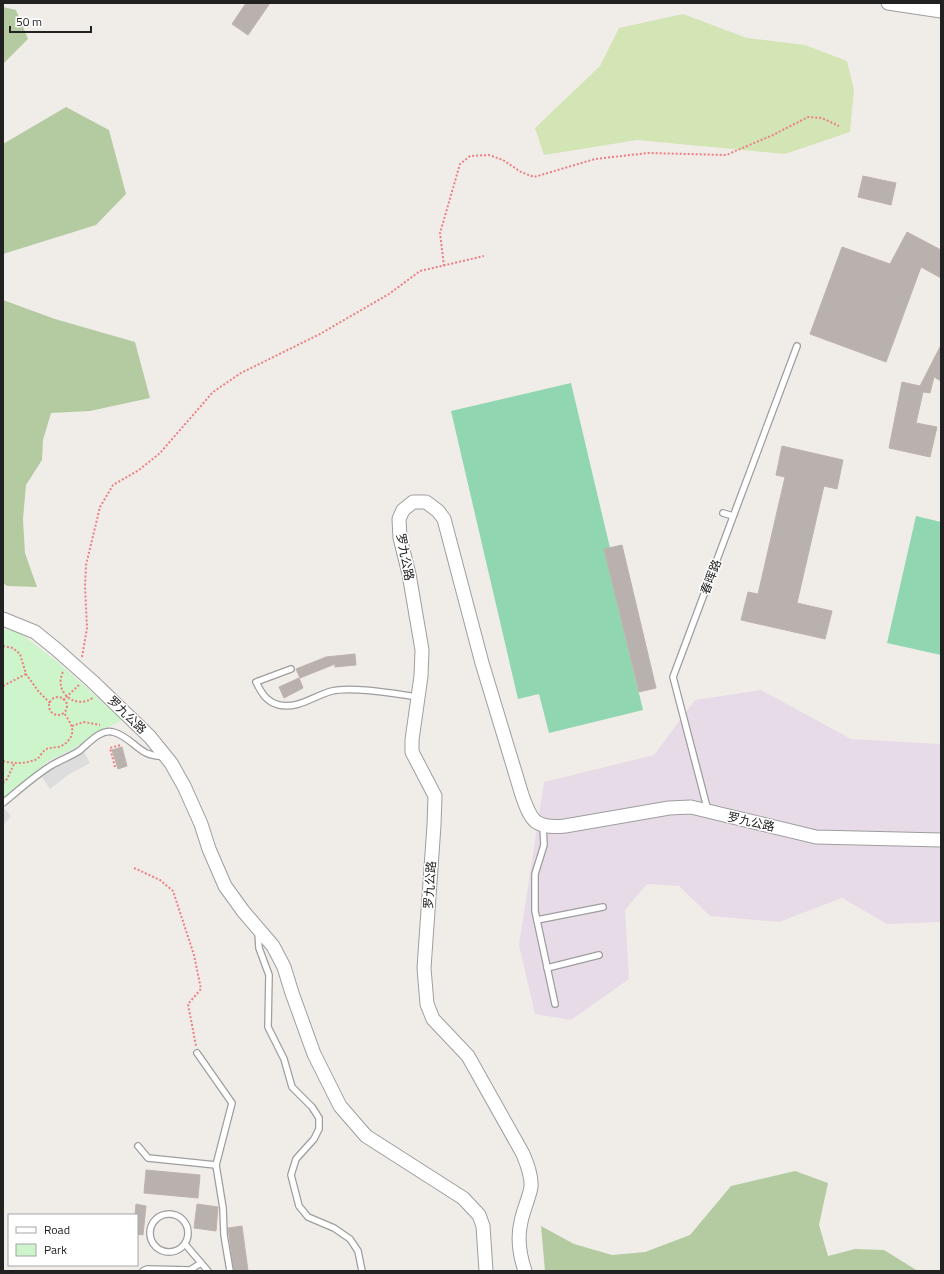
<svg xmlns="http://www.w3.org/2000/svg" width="944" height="1274" font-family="'Titillium Web','Noto Sans SC',sans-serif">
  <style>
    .industrial { fill: #e8dbe8 }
    .grass { fill: #d3e4b5 }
    .forest { fill: #b4cba2 }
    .park { fill: #cef4cc }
    .pitch { fill: #90d6b0 }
    .parking { fill: #ddd }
    .building { fill: #b9b1ae; stroke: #c0b2ac }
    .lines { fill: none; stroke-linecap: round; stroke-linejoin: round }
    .service-casing { stroke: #9e9e9e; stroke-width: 8 }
    .tertiary-casing { stroke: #9e9e9e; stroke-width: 15 }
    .path { stroke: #eb7f84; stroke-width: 2; stroke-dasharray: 2 2; stroke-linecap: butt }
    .service { stroke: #fff; stroke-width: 5.5 }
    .tertiary { stroke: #fff; stroke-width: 13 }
    .labels { text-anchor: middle; stroke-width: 3; stroke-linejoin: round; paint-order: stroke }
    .street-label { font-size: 12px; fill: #212121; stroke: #fff }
  </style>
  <rect width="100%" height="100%" fill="#f0ede9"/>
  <path class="industrial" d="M761,690L851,739L941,744V922L887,924L842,898L779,922L710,916L679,886L647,884L625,910L629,979L571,1020L535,1014L519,945L544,782L654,755L695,700Z"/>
  <path class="grass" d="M683,14L747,38L805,45L847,61L854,90L850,132L785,154L637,140L544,155L535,128L600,66L619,28Z"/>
  <g class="forest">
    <path d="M3,7L16,10L28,39L3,64Z"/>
    <path d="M66,107L109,130L126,194L96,225L3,254V144Z"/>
    <path d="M3,300L55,319L135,342L150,398L90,411L51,413L43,440L42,460L26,485L23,519L25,553L37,587L7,586L3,583Z"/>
    <path d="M795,1171L828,1183L819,1225L828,1256L855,1249L884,1250L918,1271H545L541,1226L574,1244L612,1255L645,1252L690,1235L731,1186Z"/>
  </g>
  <path class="park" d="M3,629L19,632L60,664L122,720L94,734L75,748L47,762L3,800Z"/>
  <g class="pitch">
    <path d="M571,383L610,548L604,549L643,710L549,733L539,694L518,699L451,411Z"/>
    <path d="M916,516L941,522V655L887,643Z"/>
  </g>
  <g class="parking">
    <path d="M82,748L90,763L68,775L50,789L40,774Z"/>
    <path d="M3,807L11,816L3,826Z"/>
  </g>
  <g class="building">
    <path d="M246,3H270L248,35L232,24Z"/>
    <path d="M863,176L896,183L891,205L858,197Z"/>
    <path d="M907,232L941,250V278L921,267L886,362L810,334L842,247L890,264Z"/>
    <path d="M941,345V381L934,377L930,393L923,392L916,423L937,427L930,457L889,448L902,382L920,386Z"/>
    <path d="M782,446L843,460L837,489L824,486L797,603L832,611L825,639L741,620L748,592L758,594L785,477L776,475Z"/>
    <path d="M622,545L656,688L639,692L604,549Z"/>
    <path d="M355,654L356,665L335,667V664L300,678L296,669L326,657Z"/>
    <path d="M299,678L303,688L284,698L279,687Z"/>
    <path d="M122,747L127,766L118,769L112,750Z"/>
    <path d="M146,1170L200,1175L198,1198L144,1193Z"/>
    <path d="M136,1204L146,1206L143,1235L137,1234V1215H135Z"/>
    <path d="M197,1204L218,1207L216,1231L194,1228Z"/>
    <path d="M242,1226L248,1271H234L228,1228Z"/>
  </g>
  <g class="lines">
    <g class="service-casing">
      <g id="service">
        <path d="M723,513L733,516"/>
        <path d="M291,669L256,682C261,692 266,702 279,705C299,709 313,696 332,691C351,686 396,694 418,697"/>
        <path d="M3,803C19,790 34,776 52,765C61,760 71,756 79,751C88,744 100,729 113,732C135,738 138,758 165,756"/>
        <path d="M708,811L673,677L797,346"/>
        <path d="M543,826L544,845L535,874V911L555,1004"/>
        <path d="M537,920L603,907"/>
        <path d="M258,932L259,948L269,975L268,1027L284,1059L292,1087L312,1107L319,1118V1129L314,1139L296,1159L291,1175L299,1206L308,1217L334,1228L350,1239L358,1251L362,1271"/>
        <path d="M547,968L599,955"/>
        <path d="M197,1053L232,1103L216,1165L223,1208L224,1235L230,1271"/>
        <path d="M138,1146L148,1158L216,1165"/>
        <circle cx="169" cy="1233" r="19"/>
        <path d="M185,1244L208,1271"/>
        <path d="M143,1271L147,1269L190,1270L201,1263"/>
      </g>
    </g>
    <g class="tertiary-casing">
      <g id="tertiary">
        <path d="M888,3L941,11"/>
        <path d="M3,619L35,632L56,649L92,681L150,737L171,763L184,786L201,824L209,849L225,886L243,911L273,946L284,967L292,993L314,1054L340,1106L366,1136L463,1198L479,1215L483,1226L486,1271"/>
        <path d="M525,1271C520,1256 517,1238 521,1222C523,1210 529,1199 531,1187C532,1176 527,1164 523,1154L468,1056L433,1019L427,1004L424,968L434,825L435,796L412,752V740L421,676L422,650L409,574L400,538L399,519L403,510L413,502H426L438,511L444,519L482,663L522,795C531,821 535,829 565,826L669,808L691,807L816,837L941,840"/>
      </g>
    </g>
    <g class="path">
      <path d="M444,266L440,233L460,164L470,156L489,155L503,160L521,172L534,177L595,159L648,153L726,155L773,135L808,117L822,118L839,126"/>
      <path d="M3,646L13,648L20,654L26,674L39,692L50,703"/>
      <path d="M82,657L87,628L85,586L86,565L100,507L113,485L139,470L160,453L213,392L241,373L320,334L389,294L420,271L484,256"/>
      <path d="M63,672C53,692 76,711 94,697"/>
      <path d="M3,686L26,674"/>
      <circle cx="58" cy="706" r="9"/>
      <path d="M63,700L79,685"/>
      <path d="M72,726L84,722L100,725"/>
      <path d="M3,761C14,764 26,764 37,759C40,757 42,752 45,750C49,747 53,748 58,747C61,747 65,744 68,741C77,731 70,722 64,713"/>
      <path d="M115,767L110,748L121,745"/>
      <path d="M3,783L7,779L14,764"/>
      <path d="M134,868L160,880L173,891L194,955L201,989L188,1004L196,1046"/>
    </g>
    <use href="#service" class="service"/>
    <use href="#tertiary" class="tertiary"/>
  </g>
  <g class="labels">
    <g class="street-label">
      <text transform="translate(405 557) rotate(79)" y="4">罗九公路</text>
      <text transform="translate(711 577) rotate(-69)" y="4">春晖路</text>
      <text transform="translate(127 715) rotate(44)" y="4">罗九公路</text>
      <text transform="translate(751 822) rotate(13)" y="4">罗九公路</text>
      <text transform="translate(430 885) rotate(-86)" y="4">罗九公路</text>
    </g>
  </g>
  <rect width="944" height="1274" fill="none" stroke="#212121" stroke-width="8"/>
  <rect x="8" y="1214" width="130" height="52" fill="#ffffff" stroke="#a6a6a6"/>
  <rect x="16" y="1227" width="20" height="6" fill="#ffffff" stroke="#a6a6a6"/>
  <text x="44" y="1234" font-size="12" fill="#212121">Road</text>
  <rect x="16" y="1244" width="20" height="12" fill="#cef4cc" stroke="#a6a6a6"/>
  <text x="44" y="1254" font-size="12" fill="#212121">Park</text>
  <path d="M10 26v6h81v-6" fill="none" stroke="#212121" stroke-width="2"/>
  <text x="16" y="26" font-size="12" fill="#212121" stroke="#ffffff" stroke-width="3" paint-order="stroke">50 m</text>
</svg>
